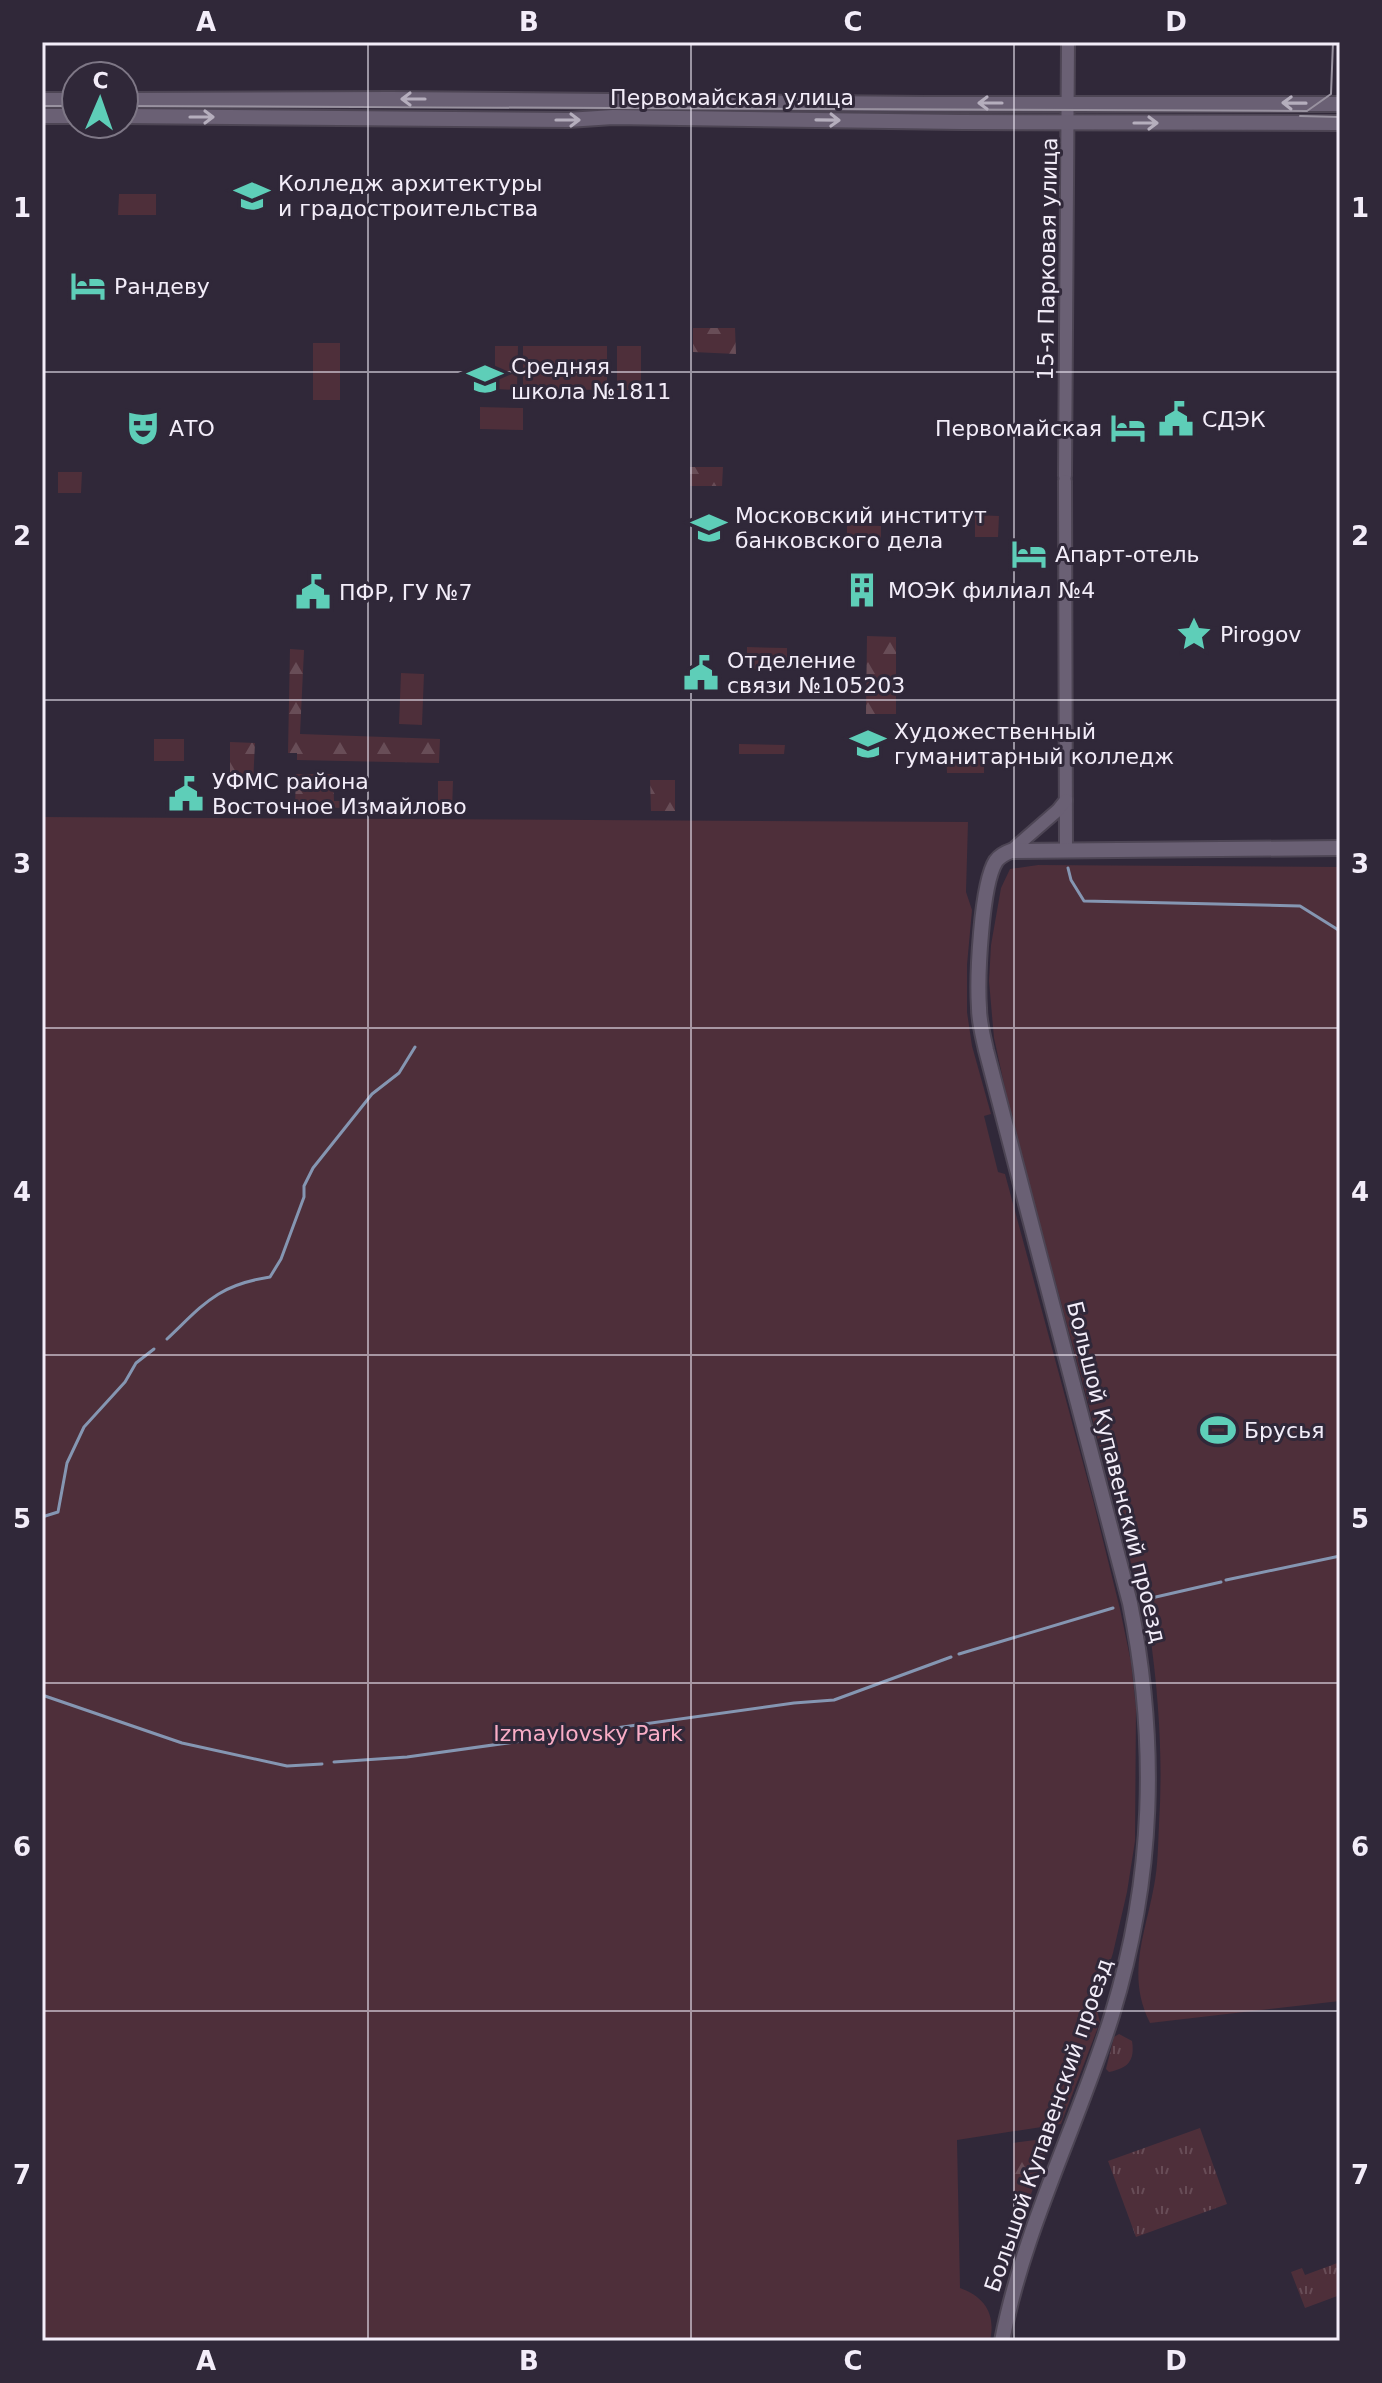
<svg xmlns="http://www.w3.org/2000/svg" width="1382" height="2383" font-family="'DejaVu Sans',sans-serif">
  <style>
    .grass { fill: url(#grass-tufts) }
    .forest { fill: url(#forest-firs) }
    .park { fill: #4e2f3a }
    .lines { fill: none; stroke-linecap: round; stroke-linejoin: round }
    .stream { stroke: #8596b2; stroke-width: 3 }
    .tertiary-casing { stroke: #4d4554; stroke-width: 16 }
    .secondary-casing { stroke: #4d4554; stroke-width: 18 }
    .tertiary { stroke: #6a6074; stroke-width: 12 }
    .secondary { stroke: #6a6074; stroke-width: 14 }
    .tram { stroke: #9992a0; stroke-width: 2 }
    .oneway { stroke: #b5aebd }
    .grid { fill: none; stroke: #f3edf9; stroke-width: 2; stroke-opacity: 0.55 }
    .labels { text-anchor: middle; stroke-width: 6; stroke-linejoin: round; paint-order: stroke }
    .street-label { font-size: 22px; fill: #f3edf9; stroke: #302839 }
    .poi-label { font-size: 22px; fill: #f3edf9; stroke: #302839; text-anchor: start }
    .park-label { font-size: 22px; fill: #f9adc6; stroke: #302839 }
    .neatline { fill: none; stroke: #f3edf9; stroke-width: 3 }
    .grid-label { font-size: 26px; text-anchor: middle; font-weight: bold; fill: #f3edf9 }
  </style>
  <defs>
    <pattern id="grass-tufts" width="24" height="20" patternUnits="userSpaceOnUse" patternTransform="scale(2)"><rect width="24" height="20" fill="#4e2f3a"/><path d="M3 7l-1-3M5 7V3M7 7l1-3M15 17l-1-3M17 17v-4M19 17l1-3" fill="none" stroke="#684d57"/></pattern>
    <pattern id="forest-firs" width="22" height="20" patternUnits="userSpaceOnUse" patternTransform="scale(2)"><rect width="22" height="20" fill="#4e2f3a"/><path d="M5 1l3.5 6h-7zM16 11l3.5 6h-7z" fill="#684d57"/></pattern>
  </defs>
  <rect width="100%" height="100%" fill="#302839"/>
  <g class="grass">
    <path d="M1119,2034L1132,2041C1135,2061 1128,2068 1109,2072L1106,2069L1114,2037Z"/>
    <path d="M1200,2128L1227,2204L1136,2237L1108,2161Z"/>
    <path d="M1340,2262V2295L1305,2308L1291,2272L1302,2268L1305,2275Z"/>
  </g>
  <g class="forest">
    <path d="M693,328H735L736,354L693,352Z"/>
    <path d="M690,467H723L722,486H690Z"/>
    <path d="M867,636L896,637V714H866Z"/>
    <path d="M290,649L304,650L300,734L440,739L439,763L297,760V753H288Z"/>
    <path d="M230,742L255,743L253,783L230,781Z"/>
    <path d="M296,774H333L334,801H438V781H453L452,810L295,807Z"/>
    <path d="M650,780H675V811H651Z"/>
    <path d="M1051,2138L1020,2225L1014,2222L1013,2143Z"/>
  </g>
  <g class="park">
    <path d="M119,194H156V215H118Z"/>
    <rect x="313" y="343" width="27" height="57"/>
    <path d="M495,346H518L517,390L495,389Z"/>
    <path d="M523,346H607V390L523,389Z"/>
    <rect x="617" y="346" width="24" height="44"/>
    <path d="M480,407L523,408V430L480,429Z"/>
    <path d="M58,472H82L81,493H58Z"/>
    <path d="M975,515L999,516L998,537H975Z"/>
    <path d="M847,525L881,526V541H847Z"/>
    <path d="M747,647L787,648V670L747,669Z"/>
    <path d="M401,673L424,674L422,725L399,724Z"/>
    <rect x="154" y="739" width="30" height="22"/>
    <path d="M739,744L785,745L784,754H739Z"/>
    <path d="M984,750V773H947L946,751Z"/>
    <path d="M42,817L968,822L966,892L972,910L967,965V1012L972,1046L991,1114L984,1116L998,1172L1005,1174L1093,1500L1120,1609L1131,1662L1136,1708L1135,1841L1127,1892L1113,1953L1096,2006L1100,2022L1061,2124L957,2140L960,2288C985,2297 996,2314 990,2341H42Z"/>
    <path d="M1038,865L1340,867V2001L1150,2023C1126,1975 1145,1935 1154,1886C1158,1866 1158,1845 1159,1824C1163,1761 1159,1698 1150,1634L1011,1116L994,1038L989,981L991,945L1001,888L1010,869Z"/>
  </g>
  <g class="lines">
    <g class="stream">
      <path d="M1068,868L1071,880L1084,901L1300,906L1340,931"/>
      <path d="M167,1339C204,1304 217,1285 270,1277L281,1259L304,1197V1186L313,1168L372,1094L399,1073L415,1047"/>
      <path d="M42,1517L58,1512L67,1463L84,1427L125,1382L136,1363L154,1349"/>
      <path d="M1226,1580L1340,1556"/>
      <path d="M1147,1599L1221,1582"/>
      <path d="M959,1654L1113,1608"/>
      <path d="M42,1695L182,1743L287,1766L322,1764"/>
      <path d="M334,1762L407,1757L794,1703L834,1700L951,1657"/>
    </g>
    <g class="tertiary-casing">
      <g id="tertiary">
        <path d="M1065,476L1068,42"/>
        <path d="M1065,481L1066,849"/>
        <path d="M1011,851L1058,810L1066,800"/>
      </g>
    </g>
    <g class="secondary-casing">
      <g id="secondary">
        <path d="M42,100H76"/>
        <path d="M124,100L391,99L924,104H1340"/>
        <path d="M42,116H76"/>
        <path d="M124,116L568,120L613,117L961,122L1340,123"/>
        <path d="M1002,2341C1024,2227 1078,2125 1112,2015C1154,1878 1158,1743 1130,1603L986,1050C983,1036 979,1022 979,1008C977,978 981,884 996,861C1000,856 1005,853 1011,851L1340,848"/>
      </g>
    </g>
    <use href="#tertiary" class="tertiary"/>
    <use href="#secondary" class="secondary"/>
    <g class="tram">
      <path d="M42,106H76"/>
      <path d="M124,106L1307,111L1331,94L1333,42"/>
      <path d="M1300,116L1340,117"/>
    </g>
  </g>
  <defs><path id="oneway-shaft" d="M-6 0H5M1.5-3L5.5 0L1.5 3" fill="none" stroke-width="1.6" stroke-linecap="round" stroke-linejoin="round" transform="scale(2)"/></defs>
  <g class="oneway">
    <use href="#oneway-shaft" transform="translate(413 99) rotate(-180)"/>
    <use href="#oneway-shaft" transform="translate(990 103) rotate(-180)"/>
    <use href="#oneway-shaft" transform="translate(1294 103) rotate(-179)"/>
    <use href="#oneway-shaft" transform="translate(202 117)"/>
    <use href="#oneway-shaft" transform="translate(568 120)"/>
    <use href="#oneway-shaft" transform="translate(828 120) rotate(1)"/>
    <use href="#oneway-shaft" transform="translate(1146 123)"/>
  </g>
  <path class="grid" d="M368,42V2341M691,42V2341M1014,42V2341M42,372H1340M42,700H1340M42,1028H1340M42,1355H1340M42,1683H1340M42,2011H1340"/>
  <defs>
    <g id="university-bare" transform="scale(2.76)"><path d="M0-5L7-2L0 1L-7-2ZM-4 1L0 2.5L4 1V4Q0 6-4 4Z" fill="#5eceb8" stroke="#302839" stroke-width="2.5" paint-order="stroke"/></g>
    <g id="hotel-bare" transform="scale(2.76)"><path d="M-6-4.5h1.5V1H6V5H4.5V3h-9V5H-6ZM-4 0a1.8 1.8 0 1 1 3.6 0ZM.5 0V-2.5h3Q6-2.5 6 0Z" fill="#5eceb8" stroke="#302839" stroke-width="2.5" paint-order="stroke"/></g>
    <g id="school-bare" transform="scale(2.76)"><path d="M0-5L7-2L0 1L-7-2ZM-4 1L0 2.5L4 1V4Q0 6-4 4Z" fill="#5eceb8" stroke="#302839" stroke-width="2.5" paint-order="stroke"/></g>
    <g id="civic-bare" transform="scale(2.76)"><path d="M-.6-6.5H3V-4.5H.6V-3L4-1V1h2V6H-6V1h2V-1L-.6-3ZM-1.2 2.5V6h2.4V2.5Z" fill="#5eceb8" stroke="#302839" stroke-width="2.5" paint-order="stroke"/></g>
    <g id="theatre-bare" transform="scale(2.76)"><path d="M-5-5.5Q0-4 5-5.5V0Q5 5 0 6Q-5 5-5 0ZM-3.3-2.5H-1v1.5H-3.3ZM1-2.5H3.3v1.5H1ZM-2.8 1Q0 5.5 2.8 1Z" fill="#5eceb8" stroke="#302839" stroke-width="2.5" paint-order="stroke"/></g>
    <g id="building-bare" transform="scale(2.76)"><path d="M-4-6H4V6H1V3H-1V6H-4ZM-2.5-4.3h1.7v1.8h-1.7ZM.8-4.3h1.7v1.8H.8ZM-2.5-1h1.7V.8h-1.7ZM.8-1h1.7V.8H.8Z" fill="#5eceb8" stroke="#302839" stroke-width="2.5" paint-order="stroke"/></g>
    <g id="sight-bare" transform="scale(2.76)"><path d="M0-6L1.8-2.2L6-1.7L2.9 1.2L3.7 5.4L0 3.3L-3.7 5.4L-2.9 1.2L-6-1.7L-1.8-2.2Z" fill="#5eceb8" stroke="#302839" stroke-width="2.5" paint-order="stroke"/></g>
    <g id="stadium-bare" transform="scale(2.76)"><path d="M0-5a6.5 5 0 1 0 0 10a6.5 5 0 1 0 0-10ZM-3.5-1.8h7v3.6h-7Z" fill="#5eceb8" stroke="#302839" stroke-width="2.5" paint-order="stroke"/></g>
  </defs>
  <g fill-rule="evenodd">
    <use href="#university-bare" x="252" y="196"/>
    <use href="#hotel-bare" x="88" y="286"/>
    <use href="#school-bare" x="485" y="379"/>
    <use href="#civic-bare" x="1176" y="419"/>
    <use href="#theatre-bare" x="143" y="428"/>
    <use href="#hotel-bare" x="1128" y="428"/>
    <use href="#university-bare" x="709" y="528"/>
    <use href="#hotel-bare" x="1029" y="554"/>
    <use href="#building-bare" x="862" y="590"/>
    <use href="#civic-bare" x="313" y="592"/>
    <use href="#sight-bare" x="1194" y="634"/>
    <use href="#civic-bare" x="701" y="673"/>
    <use href="#university-bare" x="868" y="744"/>
    <use href="#civic-bare" x="186" y="794"/>
    <use href="#stadium-bare" x="1218" y="1430"/>
  </g>
  <g class="labels">
    <g class="street-label">
      <text x="732" y="105">Первомайская улица</text>
      <text transform="translate(1047 259) rotate(-89)" y="8">15-я Парковая улица</text>
      <text transform="translate(1117 1472) rotate(76)" y="8">Большой Купавенский проезд</text>
      <text transform="translate(1048 2125) rotate(-71)" y="8">Большой Купавенский проезд</text>
    </g>
    <g class="poi-label">
      <text x="278" y="191">Колледж архитектуры<tspan x="278" dy="25">и градостроительства</tspan></text>
      <text x="114" y="294">Рандеву</text>
      <text x="511" y="374">Средняя<tspan x="511" dy="25">школа №1811</tspan></text>
      <text x="1202" y="427">СДЭК</text>
      <text x="169" y="436">АТО</text>
      <text x="1102" y="436" text-anchor="end">Первомайская</text>
      <text x="735" y="523">Московский институт<tspan x="735" dy="25">банковского дела</tspan></text>
      <text x="1055" y="562">Апарт-отель</text>
      <text x="888" y="598">МОЭК филиал №4</text>
      <text x="339" y="600">ПФР, ГУ №7</text>
      <text x="1220" y="642">Pirogov</text>
      <text x="727" y="668">Отделение<tspan x="727" dy="25">связи №105203</tspan></text>
      <text x="894" y="739">Художественный<tspan x="894" dy="25">гуманитарный колледж</tspan></text>
      <text x="212" y="789">УФМС района<tspan x="212" dy="25">Восточное Измайлово</tspan></text>
      <text x="1244" y="1438">Брусья</text>
    </g>
    <g class="park-label">
      <text x="588" y="1741">Izmaylovsky Park</text>
    </g>
  </g>
  <rect width="1382" height="2383" fill="none" stroke="#302839" stroke-width="88"/>
  <g transform="translate(100 100) rotate(2)"><circle r="38" fill="#302839" stroke="#7e7786" stroke-width="2"/>
  <path d="M0-6L14 30L0 20L-14 30Z" fill="#5eceb8"/>
  <text y="-12" font-size="22" font-weight="bold" text-anchor="middle" fill="#f3edf9">С</text>
  </g>
  <rect x="44" y="44" width="1294" height="2295" class="neatline"/>
  <g class="grid-label">
    <text x="206" y="31">A</text>
    <text x="529" y="31">B</text>
    <text x="853" y="31">C</text>
    <text x="1176" y="31">D</text>
    <text x="22" y="217">1</text>
    <text x="1360" y="217">1</text>
    <text x="22" y="545">2</text>
    <text x="1360" y="545">2</text>
    <text x="22" y="873">3</text>
    <text x="1360" y="873">3</text>
    <text x="22" y="1201">4</text>
    <text x="1360" y="1201">4</text>
    <text x="22" y="1528">5</text>
    <text x="1360" y="1528">5</text>
    <text x="22" y="1856">6</text>
    <text x="1360" y="1856">6</text>
    <text x="22" y="2184">7</text>
    <text x="1360" y="2184">7</text>
    <text x="206" y="2370">A</text>
    <text x="529" y="2370">B</text>
    <text x="853" y="2370">C</text>
    <text x="1176" y="2370">D</text>
  </g>
</svg>
